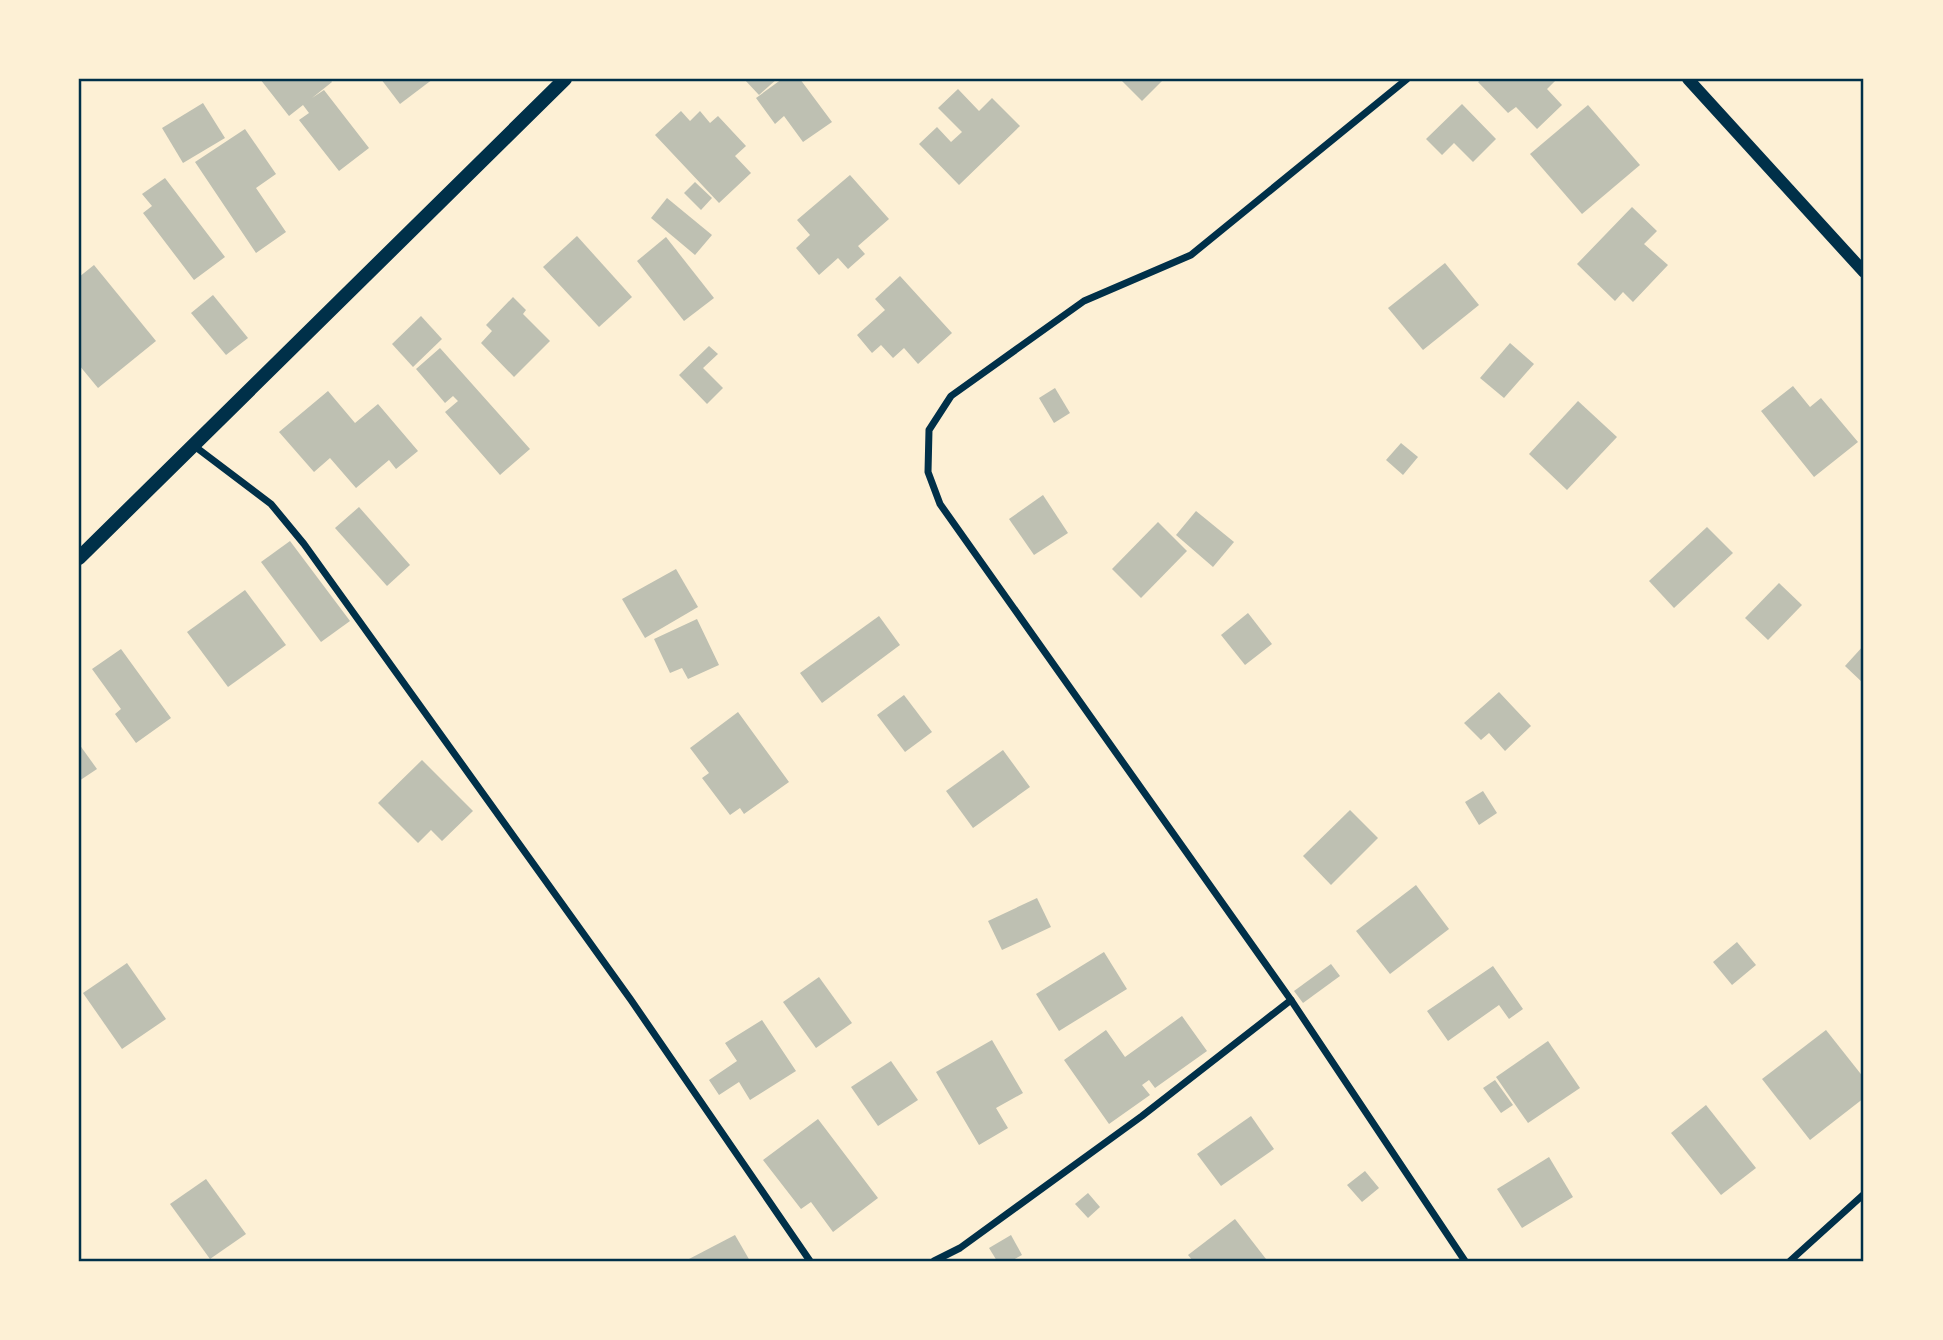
<svg xmlns="http://www.w3.org/2000/svg" width="1943" height="1340" font-family="'DM Sans',sans-serif">
  <style>
    .building { fill: #bec0b2 }
    .lines { fill: none; stroke-linecap: round; stroke-linejoin: round }
    .minor { stroke: #003049; stroke-width: 7 }
    .tertiary { stroke: #003049; stroke-width: 12 }
    .secondary { stroke: #003049; stroke-width: 14 }
    .neatline { fill: none; stroke: #003049; stroke-width: 2.5 }
  </style>
  <rect width="100%" height="100%" fill="#fdf0d5"/>
  <g class="building">
    <path d="M260,79H330L332,82L312,98L324,90L369,148L339,171L299,120L309,113L303,105L289,116Z"/>
    <path d="M381,79H433L400,104Z"/>
    <path d="M744,79H777L759,95Z"/>
    <path d="M782,79H800L832,122L803,142L784,116L775,124L756,98Z"/>
    <path d="M1120,79H1164L1142,101Z"/>
    <path d="M1482,79H1557L1547,89L1562,105L1537,129L1516,107L1508,113L1478,82Z"/>
    <path d="M958,89L979,111L992,98L1020,126L959,185L919,144L937,127L951,142L962,132L938,108Z"/>
    <path d="M203,103L225,138L183,163L162,128Z"/>
    <path d="M1462,104L1496,139L1473,162L1454,143L1442,155L1426,139Z"/>
    <path d="M1588,105L1640,165L1582,214L1530,154Z"/>
    <path d="M681,111L690,121L700,111L710,123L718,116L746,146L735,156L751,173L719,203L655,135Z"/>
    <path d="M245,129L276,174L256,188L286,232L256,253L195,162Z"/>
    <path d="M850,175L889,219L858,246L865,254L848,269L838,258L819,275L796,248L810,235L797,220Z"/>
    <path d="M165,178L225,257L194,280L143,213L152,206L142,194Z"/>
    <path d="M695,182L712,198L701,210L684,193Z"/>
    <path d="M667,198L712,235L695,255L651,218Z"/>
    <path d="M1632,207L1657,231L1644,244L1668,265L1633,302L1623,292L1615,301L1577,264Z"/>
    <path d="M577,236L632,297L599,327L543,267Z"/>
    <path d="M666,237L714,298L684,321L637,261Z"/>
    <path d="M1445,263L1479,305L1423,350L1388,308Z"/>
    <path d="M94,265L156,341L98,388L79,365V277Z"/>
    <path d="M900,276L952,333L918,364L904,348L893,358L881,345L872,353L857,335L885,310L875,299Z"/>
    <path d="M213,295L248,338L226,355L191,313Z"/>
    <path d="M513,297L526,310L523,314L550,341L514,377L481,343L492,331L486,325Z"/>
    <path d="M421,316L442,339L413,367L392,344Z"/>
    <path d="M1510,343L1534,364L1504,398L1480,378Z"/>
    <path d="M709,346L718,354L703,368L723,388L707,404L679,375Z"/>
    <path d="M440,348L530,449L500,475L445,412L458,401L453,396L445,403L416,369Z"/>
    <path d="M1793,386L1810,407L1821,398L1858,442L1814,477L1761,411Z"/>
    <path d="M1055,388L1070,413L1054,423L1039,398Z"/>
    <path d="M328,391L355,423L378,404L418,451L396,469L389,460L356,488L330,458L314,472L279,432Z"/>
    <path d="M1578,401L1617,437L1567,490L1529,454Z"/>
    <path d="M1401,443L1418,457L1403,475L1386,460Z"/>
    <path d="M1043,495L1068,533L1034,555L1009,519Z"/>
    <path d="M359,507L410,565L387,586L335,528Z"/>
    <path d="M1196,511L1234,542L1213,567L1176,535Z"/>
    <path d="M1158,522L1187,551L1141,598L1112,569Z"/>
    <path d="M1707,527L1733,553L1674,608L1649,581Z"/>
    <path d="M290,541L350,621L321,642L261,562Z"/>
    <path d="M676,569L698,607L645,638L622,599Z"/>
    <path d="M1779,583L1802,605L1768,640L1745,618Z"/>
    <path d="M245,590L286,645L228,687L187,632Z"/>
    <path d="M1248,613L1272,644L1245,665L1221,635Z"/>
    <path d="M879,616L900,645L822,703L800,673Z"/>
    <path d="M697,619L719,665L688,679L682,668L670,673L654,639Z"/>
    <path d="M1864,645V684L1845,666Z"/>
    <path d="M121,649L171,718L136,743L115,714L121,709L92,669Z"/>
    <path d="M1499,692L1531,726L1505,751L1489,733L1481,740L1464,723Z"/>
    <path d="M904,695L932,732L905,752L877,715Z"/>
    <path d="M738,712L789,782L744,814L740,808L730,815L702,778L709,773L690,748Z"/>
    <path d="M79,744L97,769L79,781Z"/>
    <path d="M1003,750L1030,787L973,828L946,791Z"/>
    <path d="M422,760L473,811L442,841L431,830L418,843L378,803Z"/>
    <path d="M1483,791L1497,813L1479,825L1465,802Z"/>
    <path d="M1350,810L1378,838L1331,885L1303,856Z"/>
    <path d="M1416,885L1449,929L1390,974L1356,931Z"/>
    <path d="M1037,898L1051,927L1002,950L988,921Z"/>
    <path d="M1737,942L1756,965L1732,985L1713,962Z"/>
    <path d="M1104,952L1127,989L1059,1031L1036,994Z"/>
    <path d="M127,963L166,1019L122,1049L83,993Z"/>
    <path d="M1331,964L1340,976L1303,1003L1294,991Z"/>
    <path d="M1493,966L1523,1009L1509,1019L1499,1005L1448,1041L1427,1011Z"/>
    <path d="M819,977L852,1023L816,1048L783,1002Z"/>
    <path d="M1182,1016L1207,1051L1155,1088L1149,1080L1142,1085L1150,1095L1109,1124L1064,1060L1106,1030L1125,1057Z"/>
    <path d="M762,1020L796,1071L750,1100L739,1082L719,1095L709,1080L737,1061L725,1043Z"/>
    <path d="M1826,1030L1864,1078V1098L1810,1140L1762,1079Z"/>
    <path d="M992,1040L1023,1093L996,1108L1008,1128L979,1145L936,1072Z"/>
    <path d="M1548,1041L1580,1088L1528,1123L1496,1077Z"/>
    <path d="M891,1061L918,1100L878,1126L851,1087Z"/>
    <path d="M1495,1080L1513,1105L1501,1113L1483,1088Z"/>
    <path d="M1706,1105L1756,1168L1721,1195L1671,1133Z"/>
    <path d="M1251,1116L1274,1149L1221,1186L1197,1154Z"/>
    <path d="M818,1119L878,1198L833,1232L811,1202L801,1209L763,1160Z"/>
    <path d="M1549,1157L1573,1197L1522,1228L1497,1189Z"/>
    <path d="M1365,1171L1379,1188L1362,1202L1347,1185Z"/>
    <path d="M206,1179L246,1234L210,1259L170,1204Z"/>
    <path d="M1088,1193L1100,1207L1088,1218L1075,1204Z"/>
    <path d="M1235,1219L1266,1259L1263,1261H1193L1188,1255Z"/>
    <path d="M735,1235L750,1261H690L689,1259Z"/>
    <path d="M1011,1235L1022,1255L1011,1261H997L989,1248Z"/>
  </g>
  <g class="lines">
    <g class="minor">
      <path d="M1407,79L1191,255L1084,301L951,396L929,430L928,472L940,504L1291,1000L1465,1261"/>
      <path d="M193,445L271,504L304,544L631,1000L810,1261"/>
      <path d="M934,1261L960,1248L1142,1116L1291,1000"/>
      <path d="M1790,1261L1864,1194"/>
    </g>
    <path class="tertiary" d="M1688,79L1864,272"/>
    <path class="secondary" d="M79,558L565,79"/>
  </g>
  <rect width="1943" height="1340" fill="none" stroke="#fdf0d5" stroke-width="161"/>
  <rect x="80" y="80" width="1782" height="1180" class="neatline"/>
</svg>
